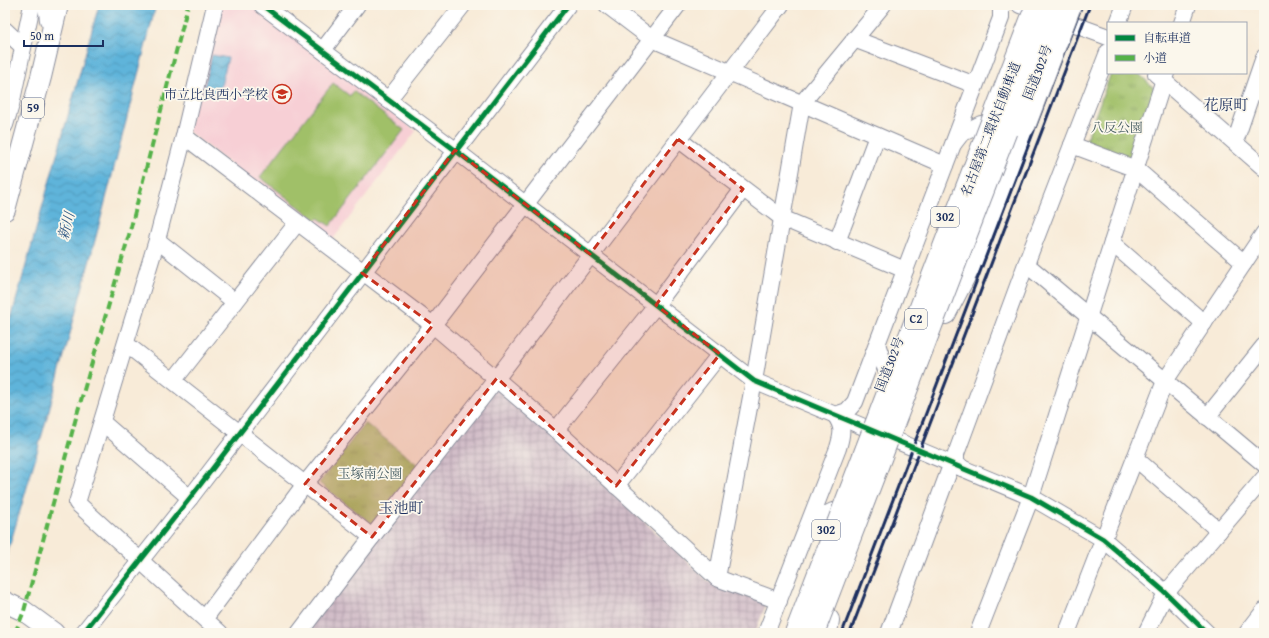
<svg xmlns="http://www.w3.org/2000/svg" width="1269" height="638" font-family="'Gentium Book Plus','Noto Serif JP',serif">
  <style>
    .built { fill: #f7cfd5 }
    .industrial { fill: url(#industrial-grid) }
    .grass { fill: url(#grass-tufts); stroke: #5e7863 }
    .pitch { fill: #a0c068; stroke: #5e7863 }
    .water { fill: url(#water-waves); stroke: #3c729c }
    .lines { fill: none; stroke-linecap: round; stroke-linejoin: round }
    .stream { stroke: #5eb4da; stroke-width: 3 }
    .minor-casing { stroke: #8a8d9b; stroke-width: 18 }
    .major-casing { stroke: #8a8d9b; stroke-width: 22 }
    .highway-casing { stroke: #8a8d9b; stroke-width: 24 }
    .minor { stroke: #fff; stroke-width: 16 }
    .major { stroke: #fff; stroke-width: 20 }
    .highway { stroke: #fff; stroke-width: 22 }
    .rail { stroke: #1b2f5e; stroke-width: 3 }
    .highway-bridge-casing { stroke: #8a8d9b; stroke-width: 24; stroke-linecap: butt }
    .highway-bridge { stroke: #fff; stroke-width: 22 }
    .quiet { stroke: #55b248; stroke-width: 4; stroke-dasharray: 8 4; stroke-linecap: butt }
    .cycleway-casing { stroke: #fbf7ec; stroke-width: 8 }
    .cycleway { stroke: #00873e; stroke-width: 5 }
    .marked { fill: #c8321e; fill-opacity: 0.2; stroke: #c8321e; stroke-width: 3; stroke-dasharray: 8 5; stroke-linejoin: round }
    .labels { text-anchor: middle; stroke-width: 3.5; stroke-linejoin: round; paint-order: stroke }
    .shield { fill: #fbf7ec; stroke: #5e6b89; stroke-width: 1 }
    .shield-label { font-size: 12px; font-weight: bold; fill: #1b2f5e }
    .street-label { font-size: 13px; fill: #1b2f5e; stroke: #fbf7ec }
    .poi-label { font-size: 13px; fill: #1b2f5e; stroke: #fbf7ec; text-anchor: end }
    .park-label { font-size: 13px; fill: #435a61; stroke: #fbf7ec }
    .water-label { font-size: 14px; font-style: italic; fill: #2f5783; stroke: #fbf7ec }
    .quarter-label { font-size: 15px; fill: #1b2f5e; stroke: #fbf7ec }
  </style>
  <defs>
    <pattern id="industrial-grid" width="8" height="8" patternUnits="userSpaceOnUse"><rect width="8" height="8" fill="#d2bdc8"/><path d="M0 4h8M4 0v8" fill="none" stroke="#aa9aa6"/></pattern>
    <pattern id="grass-tufts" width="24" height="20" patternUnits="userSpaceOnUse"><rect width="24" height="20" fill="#a0c068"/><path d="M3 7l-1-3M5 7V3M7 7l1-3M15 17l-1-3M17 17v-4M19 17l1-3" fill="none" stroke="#829c59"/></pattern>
    <pattern id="water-waves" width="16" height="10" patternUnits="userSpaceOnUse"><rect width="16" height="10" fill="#5eb4da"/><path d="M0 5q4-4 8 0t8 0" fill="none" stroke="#4d93b4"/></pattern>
  </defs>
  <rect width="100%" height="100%" fill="#fbf7ec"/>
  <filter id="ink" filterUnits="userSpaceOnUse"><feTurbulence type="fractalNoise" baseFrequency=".025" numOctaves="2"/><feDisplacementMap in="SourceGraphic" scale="8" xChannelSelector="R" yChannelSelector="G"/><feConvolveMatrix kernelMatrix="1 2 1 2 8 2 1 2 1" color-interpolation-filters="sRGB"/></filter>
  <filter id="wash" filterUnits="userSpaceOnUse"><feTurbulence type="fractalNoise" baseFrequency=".012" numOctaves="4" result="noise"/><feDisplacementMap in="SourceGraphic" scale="16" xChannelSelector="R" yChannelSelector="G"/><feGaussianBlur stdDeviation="0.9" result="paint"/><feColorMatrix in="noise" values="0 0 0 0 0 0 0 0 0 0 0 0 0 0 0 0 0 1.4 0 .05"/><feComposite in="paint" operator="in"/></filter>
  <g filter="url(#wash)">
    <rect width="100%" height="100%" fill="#f8ebd8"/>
    <path class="built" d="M220,5H251L416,131L330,243L188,131Z"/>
    <path class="industrial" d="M492,387L501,388L709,582L762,601L765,607L755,633H302Z"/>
    <g class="grass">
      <path d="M1111,73H1138L1156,90L1131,163L1085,143Z"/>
      <path d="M365,423L418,465L372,524L319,483Z"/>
    </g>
    <path class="pitch" d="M333,83L350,96L353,91L404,130L330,226L318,218L316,220L260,177Z"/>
    <g class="water">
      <path d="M99,5H156C108,191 61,377 5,561V340Z"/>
      <path d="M212,55L228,58L218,97L203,93Z"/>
    </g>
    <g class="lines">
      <path class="stream" d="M5,143L9,129"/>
    </g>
  </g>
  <g filter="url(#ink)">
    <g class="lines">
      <g class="minor-casing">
        <g id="minor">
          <path d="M46,5L48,20L53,27"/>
          <path d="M215,5L184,136L157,240L77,503L220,633"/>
          <path d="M262,5L455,150L754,381L1031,497L1103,539L1166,593L1207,633"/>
          <path d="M607,5L652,39L945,165"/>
          <path d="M1020,5L1108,37"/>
          <path d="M1118,23L1125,5"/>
          <path d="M1182,23L1188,5"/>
          <path d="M5,30L23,47"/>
          <path d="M854,39L975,85"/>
          <path d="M323,50L357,5"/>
          <path d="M1156,74L1264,168"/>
          <path d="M388,100L463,5"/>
          <path d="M5,125L11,105L32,5"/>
          <path d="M184,136L433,325L556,430L717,578L779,601"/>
          <path d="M678,139L782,218L905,270"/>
          <path d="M1235,142L1264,57"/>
          <path d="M954,143L961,134L981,124"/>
          <path d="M1072,145L1136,169L1244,263"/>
          <path d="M157,240L235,302"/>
          <path d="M837,242L877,136"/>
          <path d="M1112,243L1204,323"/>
          <path d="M1026,264L1264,464"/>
          <path d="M126,344L372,537"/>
          <path d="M877,344L886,370"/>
          <path d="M174,380L297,223"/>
          <path d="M835,415L847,411L855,402L1001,18V5"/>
          <path d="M1207,417L1264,346"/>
          <path d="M102,422L190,498"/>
          <path d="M556,430L656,305L743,189"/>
          <path d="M1135,458L1219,531"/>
          <path d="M962,468L956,462V454L1026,264L1108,52"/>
          <path d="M616,486L720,354"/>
          <path d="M808,526L813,521L833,511"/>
          <path d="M717,578L754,381L802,103L883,5"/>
          <path d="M205,618L305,484L433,325L678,5"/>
          <path d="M83,633L190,498L568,5"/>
          <path d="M299,633L372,537L484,395L781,5"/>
          <path d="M766,633L838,448C842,435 844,427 835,415"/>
          <path d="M889,633L952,463"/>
          <path d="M978,633L1031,497L1166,73"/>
          <path d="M1067,633L1165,381L1264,233"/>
          <path d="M1146,633L1166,593L1264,478"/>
          <path d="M1247,633L1264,611"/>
        </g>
      </g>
      <g class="major-casing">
        <g id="major">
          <path d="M5,210L41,77L58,5"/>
          <path d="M5,602L24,611L54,633"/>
        </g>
      </g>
      <g class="highway-casing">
        <g id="highway">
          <path d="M945,313L975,255L1024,126"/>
          <path d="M826,633L828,620"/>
        </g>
      </g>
      <use href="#minor" class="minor"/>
      <use href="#major" class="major"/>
      <use href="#highway" class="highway"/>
      <g class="rail">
        <path d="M842,633L1082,5"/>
        <path d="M850,633L1090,5"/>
      </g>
      <g class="highway-bridge-casing">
        <g id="highway-bridge">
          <path d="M1024,126L1070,5"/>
          <path d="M796,633L1037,5"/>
          <path d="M813,633L1054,5"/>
        </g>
      </g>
      <use href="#highway-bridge" class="highway-bridge"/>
      <g class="quiet">
        <path d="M767,630L775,633"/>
        <path d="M15,633L24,611L77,414L129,235L188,5"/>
      </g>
      <g class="cycleway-casing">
        <g id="cycleway">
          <path d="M262,5L455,150L754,381L1031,497L1103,539L1166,593L1207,633"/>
          <path d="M83,633L190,498L568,5"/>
        </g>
      </g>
      <use href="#cycleway" class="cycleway"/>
    </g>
  </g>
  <path class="marked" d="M678,139L743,189L656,305L720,354L616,486L497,378L372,537L305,484L433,325L362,273L455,150L590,254Z"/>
  <defs>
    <g id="school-ring" transform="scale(1)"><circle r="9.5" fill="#fbf7ec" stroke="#c8321e" stroke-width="1.5"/><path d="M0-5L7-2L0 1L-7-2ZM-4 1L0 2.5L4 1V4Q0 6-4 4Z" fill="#c8321e"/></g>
  </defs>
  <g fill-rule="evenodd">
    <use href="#school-ring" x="282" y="94"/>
  </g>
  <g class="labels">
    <g class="shield">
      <rect x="22" y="98" width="22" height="20" rx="3"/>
      <rect x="931" y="207" width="28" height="20" rx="3"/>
      <rect x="905" y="309" width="22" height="20" rx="3"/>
      <rect x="812" y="520" width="28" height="20" rx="3"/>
    </g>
    <g class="shield-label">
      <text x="33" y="112">59</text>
      <text x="945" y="221">302</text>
      <text x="916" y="323">C2</text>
      <text x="826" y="534">302</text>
    </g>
    <g class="street-label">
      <text transform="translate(1037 72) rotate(-69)" y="5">国道302号</text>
      <text transform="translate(990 129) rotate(-69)" y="5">名古屋第二環状自動車道</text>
      <text transform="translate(889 364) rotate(-69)" y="5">国道302号</text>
    </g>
    <g class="poi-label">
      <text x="268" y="99">市立比良西小学校</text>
    </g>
    <g class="park-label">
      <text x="1117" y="132">八反公園</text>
      <text x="370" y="478">玉塚南公園</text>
    </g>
    <g class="water-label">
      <text transform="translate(66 226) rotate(-75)" y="5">新川</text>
    </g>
    <g class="quarter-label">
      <text x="1226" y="110">花原町</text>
      <text x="401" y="513">玉池町</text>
    </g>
  </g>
  <rect width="1269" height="638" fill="none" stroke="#fbf7ec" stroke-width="20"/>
  <rect x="1107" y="22" width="140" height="52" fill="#fbf7ec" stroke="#a1a7b3"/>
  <rect x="1115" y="35" width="20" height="6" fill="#00873e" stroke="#a1a7b3"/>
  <text x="1143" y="42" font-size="12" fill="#1b2f5e">自転車道</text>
  <rect x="1115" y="55" width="20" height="6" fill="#55b248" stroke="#a1a7b3"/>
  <text x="1143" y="62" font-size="12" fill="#1b2f5e">小道</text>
  <path d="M24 40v6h79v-6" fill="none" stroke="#1b2f5e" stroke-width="2"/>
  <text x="30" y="40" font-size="12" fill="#1b2f5e" stroke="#fbf7ec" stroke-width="3" paint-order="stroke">50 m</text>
</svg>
